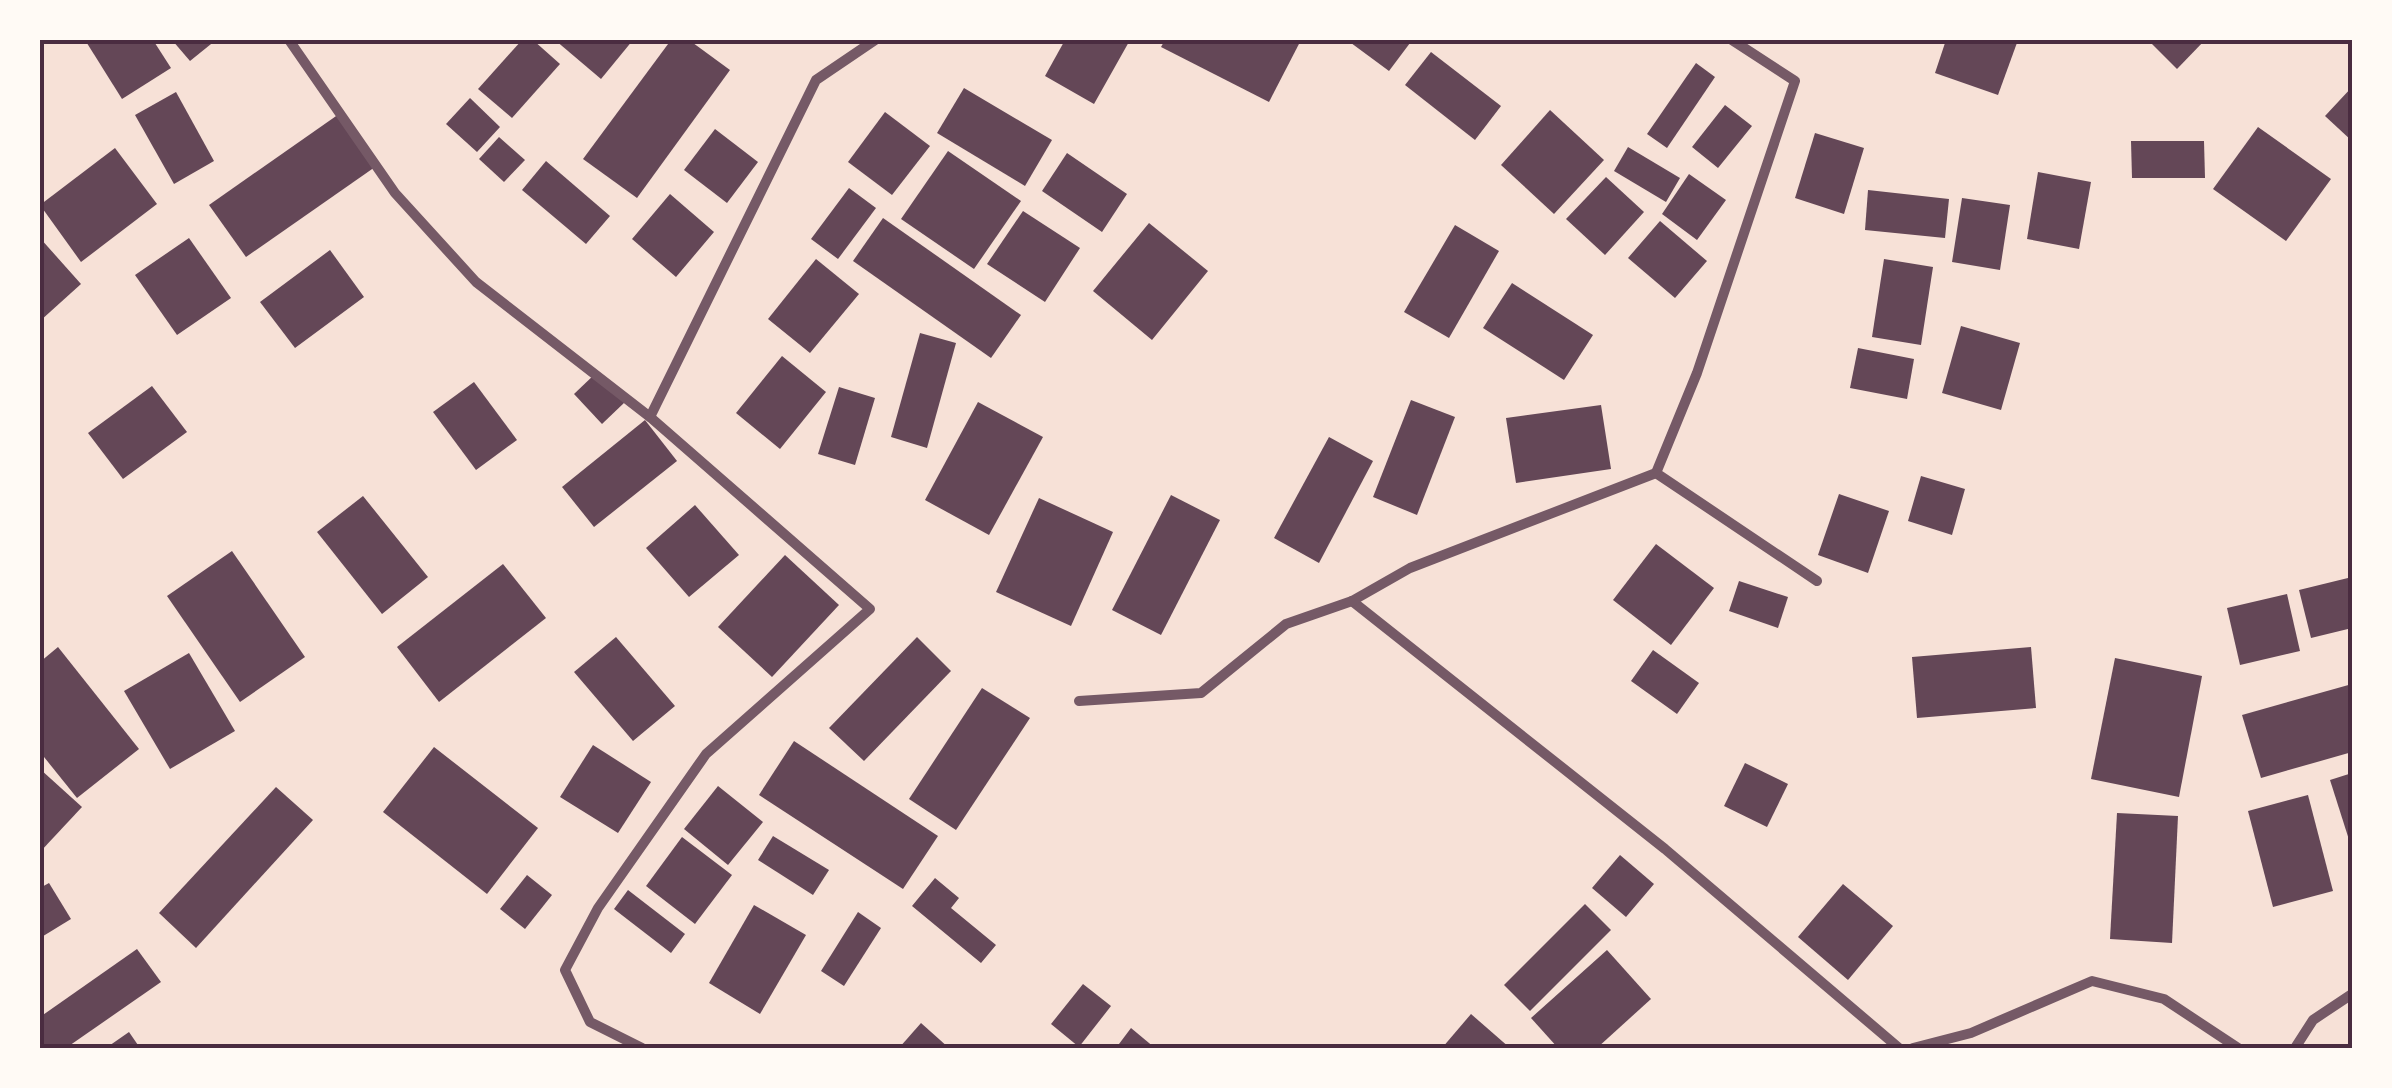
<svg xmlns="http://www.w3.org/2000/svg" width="2392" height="1088" font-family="Arial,sans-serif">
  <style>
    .building { fill: #644757 }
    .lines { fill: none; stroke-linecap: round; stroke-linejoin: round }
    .minor { stroke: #755966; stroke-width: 10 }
    .neatline { fill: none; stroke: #4a2c40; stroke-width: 4 }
  </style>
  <rect width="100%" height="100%" fill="#f7e1d7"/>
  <g class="building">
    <path d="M85,40H153L171,68L122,99Z"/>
    <path d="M172,40H216L190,61Z"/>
    <path d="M522,40H533L560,64L512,118L478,89Z"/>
    <path d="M555,40H633L601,79Z"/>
    <path d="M671,40H689L730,70L637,198L583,159Z"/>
    <path d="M1065,40H1130L1094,104L1045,76Z"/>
    <path d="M1165,40H1301L1269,102L1161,47Z"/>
    <path d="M1347,40H1407L1410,43L1389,71Z"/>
    <path d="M1946,40H2018L1998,95L1935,73Z"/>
    <path d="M2148,40H2205L2177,69Z"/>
    <path d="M1431,52L1501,106L1475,140L1405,85Z"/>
    <path d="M1696,63L1715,77L1667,148L1647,134Z"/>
    <path d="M2352,87V141L2325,116Z"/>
    <path d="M964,88L1052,140L1025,186L937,133Z"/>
    <path d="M176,92L214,161L174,184L135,115Z"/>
    <path d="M470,98L500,127L477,152L446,124Z"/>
    <path d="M1725,105L1752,126L1718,168L1692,147Z"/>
    <path d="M1550,110L1604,160L1554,214L1501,165Z"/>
    <path d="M885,112L930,146L892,195L848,162Z"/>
    <path d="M339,114L375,167L246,257L209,205Z"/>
    <path d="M2258,127L2331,179L2286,241L2213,189Z"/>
    <path d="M715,129L758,162L727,203L684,170Z"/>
    <path d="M1815,133L1864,148L1844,214L1795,198Z"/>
    <path d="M499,137L525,160L504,182L479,159Z"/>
    <path d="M2131,141H2204L2205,178H2132Z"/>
    <path d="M1628,147L1680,178L1666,202L1614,171Z"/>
    <path d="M115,148L157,204L81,262L40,205Z"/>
    <path d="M948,151L1021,201L974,269L901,219Z"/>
    <path d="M1067,153L1127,194L1102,232L1042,191Z"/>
    <path d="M546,161L610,216L586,244L522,190Z"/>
    <path d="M2038,172L2091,182L2079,249L2027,239Z"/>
    <path d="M1689,174L1726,200L1697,240L1662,214Z"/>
    <path d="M1606,177L1644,212L1605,255L1566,219Z"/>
    <path d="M849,188L876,208L838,259L811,239Z"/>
    <path d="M1868,190L1949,199L1945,238L1865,230Z"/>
    <path d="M670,194L714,232L676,277L632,239Z"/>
    <path d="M1962,198L2010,205L2000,270L1952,262Z"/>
    <path d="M1023,211L1080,248L1045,302L987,264Z"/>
    <path d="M883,218L1021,315L991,358L853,261Z"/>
    <path d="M1660,221L1707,261L1675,298L1628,258Z"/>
    <path d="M1149,223L1208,271L1152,340L1093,291Z"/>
    <path d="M1455,225L1499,251L1449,338L1404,312Z"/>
    <path d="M40,238L81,284L40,321Z"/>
    <path d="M189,238L231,298L177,335L135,275Z"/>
    <path d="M330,250L364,297L295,348L260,302Z"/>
    <path d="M816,259L859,294L810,353L768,319Z"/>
    <path d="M1884,259L1933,267L1921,345L1872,337Z"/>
    <path d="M1512,283L1593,335L1564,380L1483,328Z"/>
    <path d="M1961,326L2020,343L2001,410L1942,393Z"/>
    <path d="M920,333L956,343L927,448L891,437Z"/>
    <path d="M1858,348L1914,359L1907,399L1850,388Z"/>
    <path d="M782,356L826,392L780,449L736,413Z"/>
    <path d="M596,373L625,402L602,424L574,394Z"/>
    <path d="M474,382L517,440L476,470L433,412Z"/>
    <path d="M152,386L187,432L123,479L88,433Z"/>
    <path d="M839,387L875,398L855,465L818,454Z"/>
    <path d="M1411,400L1455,417L1417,515L1373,497Z"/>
    <path d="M978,402L1043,437L989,535L925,500Z"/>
    <path d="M1601,405L1611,469L1516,483L1506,418Z"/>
    <path d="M645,420L677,461L594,527L562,487Z"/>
    <path d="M1329,437L1373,461L1319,563L1274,538Z"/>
    <path d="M1921,476L1965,489L1952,535L1908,521Z"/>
    <path d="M1839,494L1889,511L1868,573L1818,555Z"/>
    <path d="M1171,495L1220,520L1161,635L1112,610Z"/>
    <path d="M363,496L428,577L382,614L317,532Z"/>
    <path d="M1039,498L1113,532L1071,626L996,592Z"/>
    <path d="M695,505L739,555L689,597L646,548Z"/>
    <path d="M1656,544L1714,588L1671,645L1613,600Z"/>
    <path d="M232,551L305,657L240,702L167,596Z"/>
    <path d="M785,555L839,605L772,677L718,627Z"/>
    <path d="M503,564L546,618L439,702L397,647Z"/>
    <path d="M2352,577V628L2311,638L2299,590Z"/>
    <path d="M1739,581L1788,597L1778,628L1729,611Z"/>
    <path d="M2287,594L2300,651L2240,665L2227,608Z"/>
    <path d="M616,637L675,706L633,741L574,672Z"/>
    <path d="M917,637L951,671L864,761L829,728Z"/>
    <path d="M58,647L139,749L77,798L40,752V662Z"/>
    <path d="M2031,647L2036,708L1917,718L1912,657Z"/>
    <path d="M1653,650L1699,683L1677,714L1631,681Z"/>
    <path d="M189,653L235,731L170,769L124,691Z"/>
    <path d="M2115,658L2202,676L2179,797L2091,779Z"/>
    <path d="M2352,684V752L2261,778L2242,715Z"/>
    <path d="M982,688L1030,718L956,830L909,799Z"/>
    <path d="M794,741L938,836L903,889L759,795Z"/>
    <path d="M593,745L651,782L618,833L560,797Z"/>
    <path d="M434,747L538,828L487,894L383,812Z"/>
    <path d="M1745,763L1788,784L1767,827L1724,806Z"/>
    <path d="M40,769L82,807L40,852Z"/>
    <path d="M2352,773V846H2351L2330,780Z"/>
    <path d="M718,786L763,822L728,865L684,829Z"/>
    <path d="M276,787L313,820L196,948L159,913Z"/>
    <path d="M2308,795L2333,891L2273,907L2248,811Z"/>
    <path d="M2117,813L2178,816L2172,943L2110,939Z"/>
    <path d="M773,836L829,870L813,895L758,860Z"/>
    <path d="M682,837L732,875L695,924L646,886Z"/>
    <path d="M1620,855L1654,884L1626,917L1592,888Z"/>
    <path d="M527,875L552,895L525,929L500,909Z"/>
    <path d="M935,878L959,898L951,908L996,945L981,963L912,906Z"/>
    <path d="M49,883L71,919L40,938V888Z"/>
    <path d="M1843,884L1893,926L1848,980L1798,937Z"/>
    <path d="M628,890L685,934L671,953L614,909Z"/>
    <path d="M1585,904L1611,930L1530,1011L1504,985Z"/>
    <path d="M754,905L806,935L760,1014L709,983Z"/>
    <path d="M858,912L881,928L844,986L821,971Z"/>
    <path d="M137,949L161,982L66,1048H40V1017Z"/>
    <path d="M1607,950L1651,999L1597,1048H1558L1531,1018Z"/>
    <path d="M1083,984L1111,1006L1079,1047L1051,1024Z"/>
    <path d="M1471,1014L1510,1048H1442Z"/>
    <path d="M921,1023L949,1048H899Z"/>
    <path d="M1131,1028L1155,1048H1116Z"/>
    <path d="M129,1032L140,1048H106Z"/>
  </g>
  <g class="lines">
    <g class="minor">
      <path d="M289,40L395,193L476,282L650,417L870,609L706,754L598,908L565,970L590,1022L642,1048"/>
      <path d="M1732,40L1795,81L1697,373L1656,473L1817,581"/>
      <path d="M650,417L816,80L875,40"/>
      <path d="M1352,601L1665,849L1899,1048"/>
      <path d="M1079,701L1201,693L1286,624L1352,601L1410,568L1656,473"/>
      <path d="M1913,1048L1971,1033L2092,981L2164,999L2238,1048"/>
      <path d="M2295,1048L2313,1020L2352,994"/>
    </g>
  </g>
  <rect width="2392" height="1088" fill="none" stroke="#fffaf5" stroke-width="85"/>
  <rect x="42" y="42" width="2308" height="1004" class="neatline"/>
</svg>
